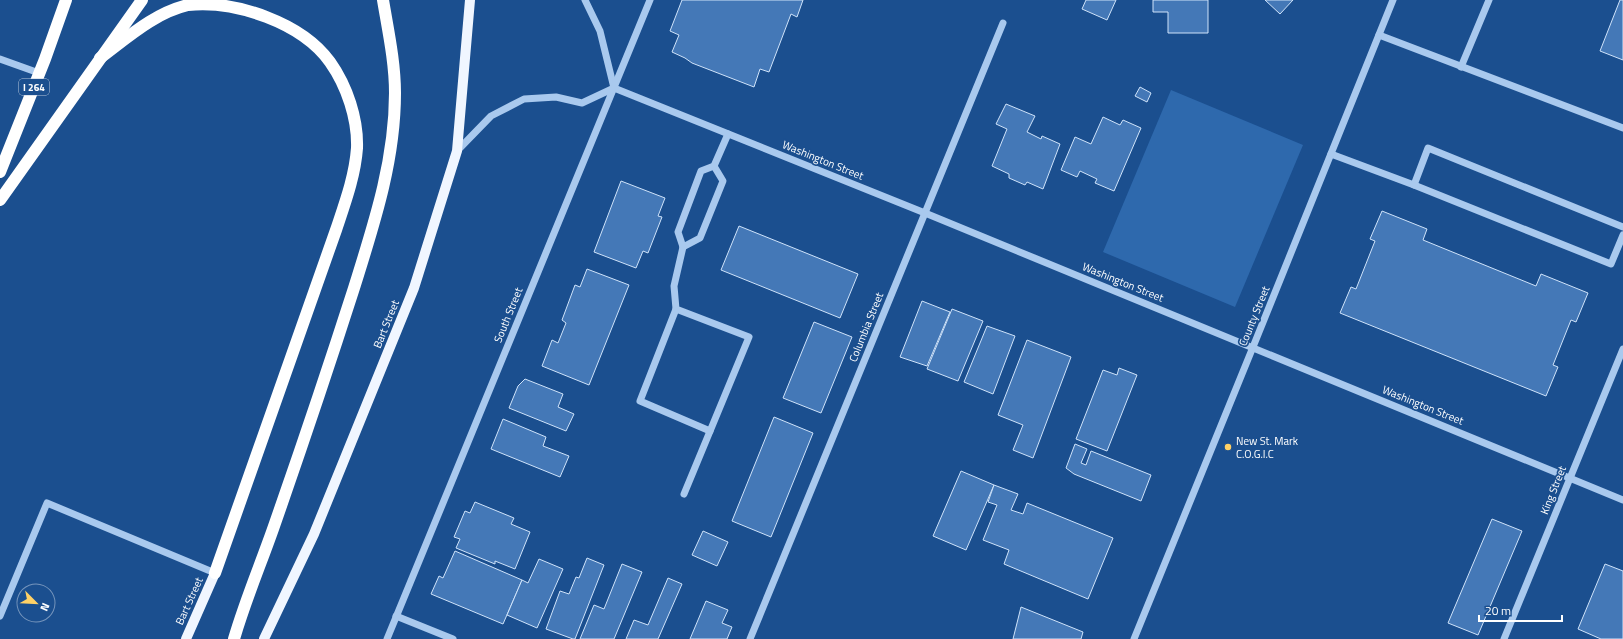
<svg xmlns="http://www.w3.org/2000/svg" width="1623" height="639" font-family="'Titillium Web',sans-serif">
  <style>
    .green { fill: #2e69ad }
    .building { fill: #4478b7; stroke: #cfe3fa }
    .lines { fill: none; stroke-linecap: round; stroke-linejoin: round }
    .minor { stroke: #a9c9ee; stroke-width: 7 }
    .major { stroke: #f0f6ff; stroke-width: 10 }
    .highway { stroke: #fff; stroke-width: 12 }
    .poi-dot { fill: #ffd166; stroke: #1b4f8f; stroke-width: 1.5 }
    .labels { text-anchor: middle; stroke-width: 3.5; stroke-linejoin: round; paint-order: stroke }
    .shield { fill: #1b4f8f; stroke: #bbcadd; stroke-width: 1 }
    .shield-label { font-size: 10px; font-weight: bold; fill: #fff }
    .street-label { font-size: 11px; fill: #fff; stroke: #1b4f8f }
    .poi-label { font-size: 11px; fill: #fff; stroke: #1b4f8f; text-anchor: start }
  </style>
  <rect width="100%" height="100%" fill="#1b4f8f"/>
  <path class="green" d="M1171,90L1303,145L1235,307L1103,252Z"/>
  <g class="building">
    <path d="M682,0H803L797,17L791,14L769,72L760,69L754,87L692,63L685,58L672,52L679,35L670,31Z"/>
    <path d="M1086,0H1116L1107,20L1082,9Z"/>
    <path d="M1153,0H1208V33H1168V12H1153Z"/>
    <path d="M1265,0H1293L1280,14Z"/>
    <path d="M1620,0H1623V60L1600,51Z"/>
    <path d="M1140,87L1151,93L1147,102L1135,96Z"/>
    <path d="M1006,104L1035,116L1027,132L1041,139L1042,136L1060,144L1043,189L1027,182L1025,185L1009,178V174L992,166L1007,129L996,124Z"/>
    <path d="M1103,117L1120,125L1123,120L1141,128L1114,191L1095,183L1097,179L1080,171L1077,177L1061,170L1075,137L1091,144Z"/>
    <path d="M621,181L665,198L658,216L662,217L648,253L643,251L636,268L594,252Z"/>
    <path d="M1382,211L1427,229L1423,240L1536,286L1541,274L1588,293L1576,322L1571,320L1553,365L1558,367L1546,396L1340,313L1351,287L1356,289L1375,241L1370,239Z"/>
    <path d="M739,226L858,274L840,318L721,270Z"/>
    <path d="M587,269L629,285L589,385L542,366L552,340L558,343L566,323L562,320L575,285L580,287Z"/>
    <path d="M922,301L950,312L927,366L900,357Z"/>
    <path d="M952,309L983,321L958,381L927,369Z"/>
    <path d="M814,322L852,337L821,413L783,398Z"/>
    <path d="M987,326L1015,336L993,394L964,382Z"/>
    <path d="M1027,340L1071,357L1033,458L1013,450L1023,425L998,415Z"/>
    <path d="M1119,368L1137,375L1107,451L1076,439L1103,370L1117,375Z"/>
    <path d="M525,379L563,394L558,407L574,414L566,431L509,408L518,386Z"/>
    <path d="M774,417L813,433L771,537L732,521Z"/>
    <path d="M503,419L546,437L543,446L569,456L560,477L491,449Z"/>
    <path d="M1075,444L1087,449L1081,463L1086,465L1091,451L1151,475L1141,501L1074,474L1066,468Z"/>
    <path d="M961,471L994,485L966,550L933,536Z"/>
    <path d="M994,485L1018,494L1011,510L1023,514L1027,503L1113,538L1088,599L1004,564L1009,550L983,540L997,505L988,502Z"/>
    <path d="M475,502L514,518L511,524L530,532L515,569L495,561V564L456,548L460,539L454,537L465,511L470,513Z"/>
    <path d="M1492,519L1522,531L1478,635L1448,623Z"/>
    <path d="M703,531L728,542L717,566L692,555Z"/>
    <path d="M455,551L522,580L503,624L431,594L439,576L443,578Z"/>
    <path d="M587,558L604,565L575,639H573L546,629L560,591L569,594L576,577L579,578Z"/>
    <path d="M539,559L563,569L537,628L507,615L522,580L528,583Z"/>
    <path d="M622,564L642,572L614,639H580L594,605L604,609Z"/>
    <path d="M1605,564L1623,571V639H1601L1578,629Z"/>
    <path d="M668,578L682,584L658,639H626L634,620L648,625Z"/>
    <path d="M706,601L728,610L722,623L732,627L727,639H690Z"/>
    <path d="M1021,607L1083,632L1081,639H1013Z"/>
  </g>
  <g class="lines">
    <g class="minor">
      <path d="M585,0L600,31L614,88"/>
      <path d="M1379,35L1623,128"/>
      <path d="M0,59L39,73"/>
      <path d="M1461,67L1489,0"/>
      <path d="M457,151L491,116L524,99L556,97L582,103L614,88L925,213L1623,500"/>
      <path d="M1331,154L1414,185L1611,264L1623,235"/>
      <path d="M1414,185L1428,148L1623,227"/>
      <path d="M683,247L700,238L723,181L714,166"/>
      <path d="M676,309L640,401L710,431"/>
      <path d="M684,494L749,337L676,309L674,286L683,247L678,232L701,171L714,166L728,134"/>
      <path d="M0,616L47,503L215,573"/>
      <path d="M396,616L453,639"/>
      <path d="M387,639L650,0"/>
      <path d="M750,639L1003,23"/>
      <path d="M1134,639L1253,347L1393,0"/>
      <path d="M1504,639L1623,349"/>
    </g>
    <g class="major">
      <path d="M186,639L215,573"/>
      <path d="M264,639L314,534L414,288L457,151L470,0"/>
    </g>
    <g class="highway">
      <path d="M100,58C127,38 154,13 188,5C236,0 302,23 330,62C347,86 358,119 357,148C355,176 345,203 336,230L215,573"/>
      <path d="M0,172L45,59L66,0"/>
      <path d="M0,200L142,0"/>
      <path d="M234,639C245,601 260,566 273,529C301,449 328,369 354,288C374,224 395,161 395,93C395,62 388,30 383,0"/>
    </g>
  </g>
  <circle class="poi-dot" cx="1228" cy="447" r="4"/>
  <g class="labels">
    <rect class="shield" x="19" y="79" width="30" height="16" rx="3"/>
    <g class="shield-label">
      <text x="34" y="91">I 264</text>
    </g>
    <g class="street-label">
      <text transform="translate(823 160) rotate(22)" y="4">Washington Street</text>
      <text transform="translate(1123 282) rotate(22)" y="4">Washington Street</text>
      <text transform="translate(508 315) rotate(-68)" y="4">South Street</text>
      <text transform="translate(1254 316) rotate(-68)" y="4">County Street</text>
      <text transform="translate(386 324) rotate(-68)" y="4">Bart Street</text>
      <text transform="translate(866 327) rotate(-68)" y="4">Columbia Street</text>
      <text transform="translate(1423 405) rotate(22)" y="4">Washington Street</text>
      <text transform="translate(1553 490) rotate(-68)" y="4">King Street</text>
      <text transform="translate(189 601) rotate(-66)" y="4">Bart Street</text>
    </g>
    <g class="poi-label">
      <text x="1236" y="445">New St. Mark<tspan x="1236" dy="13">C.O.G.I.C</tspan></text>
    </g>
  </g>
  <g transform="translate(36 603) rotate(114)"><circle r="19" fill="#1b4f8f" stroke="#7695bc"/>
  <path d="M0-3L7 15L0 10L-7 15Z" fill="#ffd166"/>
  <text y="-6" font-size="11" font-weight="bold" text-anchor="middle" fill="#ffffff">N</text>
  </g>
  <path d="M1479 615v6h83v-6" fill="none" stroke="#ffffff" stroke-width="2"/>
  <text x="1485" y="615" font-size="12" fill="#ffffff" stroke="#1b4f8f" stroke-width="3" paint-order="stroke">20 m</text>
</svg>
